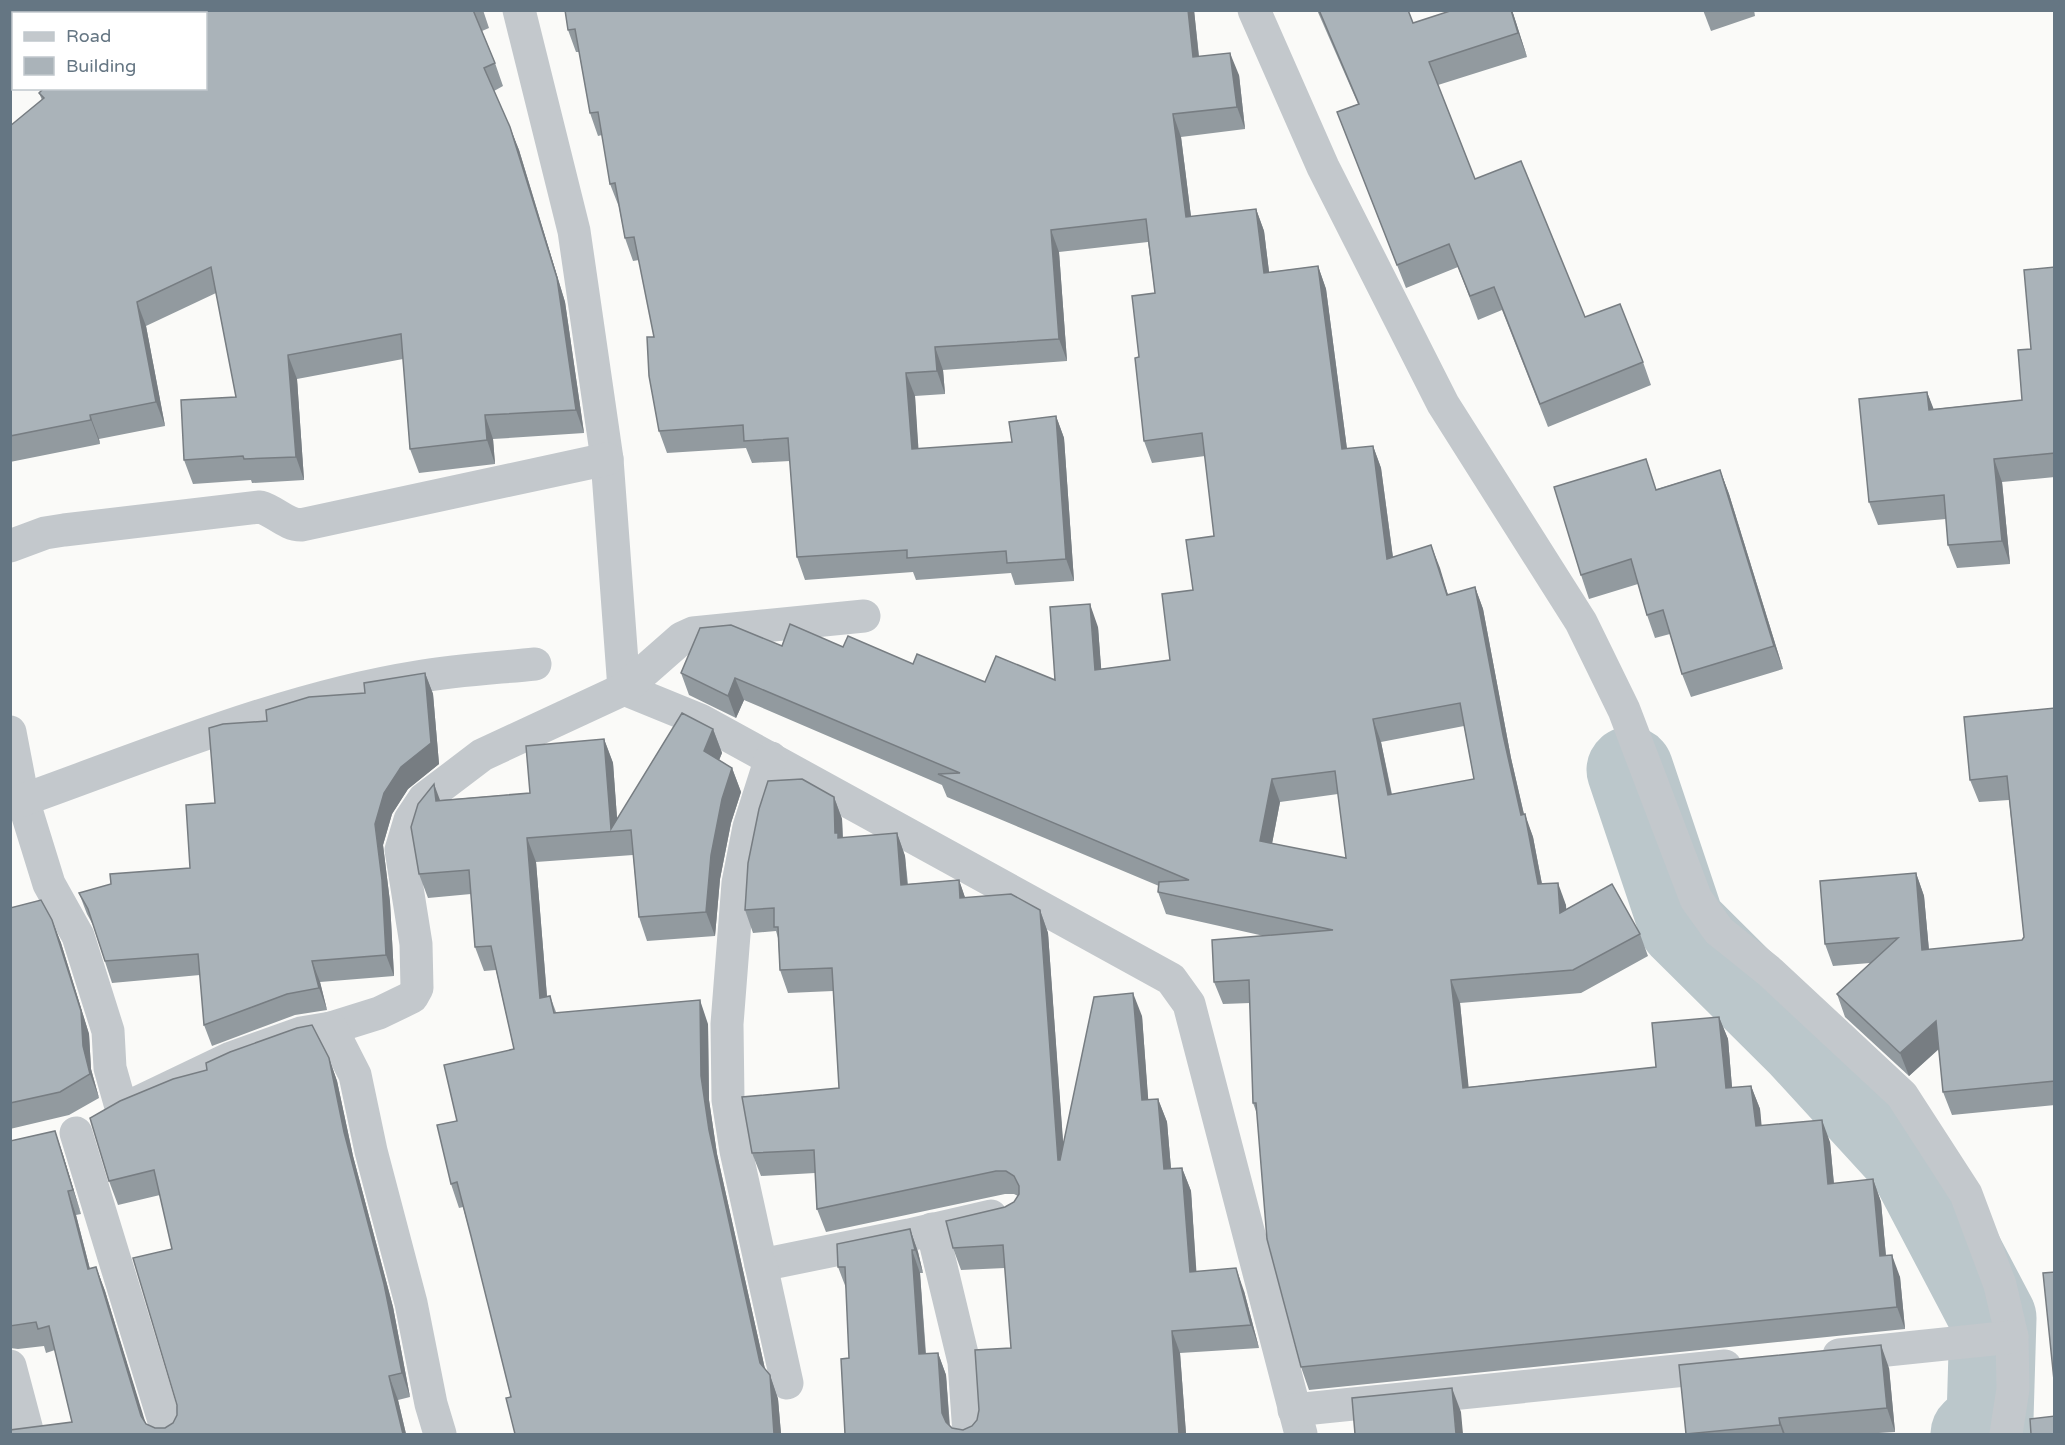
<svg xmlns="http://www.w3.org/2000/svg" width="2065" height="1445" font-family="'Varela Round',sans-serif">
  <style>
    .lines { fill: none; stroke-linecap: round; stroke-linejoin: round }
    .river { stroke: #bbc7cb; stroke-width: 87 }
    .highway-casing { stroke: #b4b9bd; stroke-width: 36 }
    .street { stroke: #c3c8cc; stroke-width: 33 }
    .highway { stroke: #fff; stroke-width: 33 }
    .wall { fill: #929a9f; fill-rule: evenodd }
    .shaded-wall { fill: #777d82 }
    .building { fill: #aab3b9; stroke: #777d82; stroke-width: 1.5; fill-rule: evenodd }
  </style>
  <rect width="100%" height="100%" fill="#fafaf8"/>
  <g class="lines">
    <path class="river" d="M1630,770L1682,925L1801,1043L1912,1164L1993,1318L1990,1419L1974,1434"/>
    <g class="highway-casing">
      <g id="highway">
        <path d="M54,14L57,10"/>
        <path d="M10,56L14,53"/>
      </g>
    </g>
    <g class="street">
      <path d="M519,10L574,231L607,459L624,689L700,720L1171,979L1189,1004L1301,1434"/>
      <path d="M1254,10L1323,167L1443,404L1581,622L1624,710L1696,899L1719,931L1770,972L1902,1095L1966,1194L2000,1285L2012,1337L2013,1389L2006,1434"/>
      <path d="M10,546L45,533L64,530L260,507C275,511 286,525 301,525L607,459"/>
      <path d="M10,732L23,800L49,884L78,936L108,1031L110,1068L121,1107L139,1102L231,1058L301,1033L331,1028L379,1013L412,997L417,988L416,944L401,850L410,820L424,799L482,755L624,689L682,638L693,633L864,616"/>
      <path d="M771,758L749,827L738,883L727,1024L728,1100L736,1151L761,1265L909,1235L991,1216"/>
      <path d="M23,800C149,755 285,698 417,677C456,670 496,668 535,664"/>
      <path d="M331,1028L355,1075L371,1151L411,1303L431,1404L440,1434"/>
      <path d="M76,1133L168,1434"/>
      <path d="M932,1229L964,1362L969,1434"/>
      <path d="M761,1265L787,1383"/>
      <path d="M1839,1355L2012,1337"/>
      <path d="M10,1366L28,1434"/>
      <path d="M1294,1410L1725,1366"/>
    </g>
    <use href="#highway" class="highway"/>
  </g>
  <g class="wall">
    <path d="M105,10H483L489,28L482,31L495,63L503,86L494,91L519,150L565,302L584,433L493,439L495,464L419,473L410,449L403,359L297,379L304,480L252,483L251,480L193,484L184,460L236,397L216,293L146,326L165,426L99,439L100,444L10,462V126L42,100L39,93L206,88Z"/>
    <path d="M565,10H1194L1199,56L1239,75L1245,129L1181,137L1191,217L1256,209L1264,231L1269,272L1318,266L1326,289L1347,449L1373,446L1381,468L1393,557L1431,545L1448,595L1475,587L1483,609L1511,758L1524,814L1533,837L1542,884L1566,905V910L1640,934L1648,956L1581,993L1460,1003L1468,1087L1656,1067L1719,1017L1728,1039L1732,1088L1751,1086L1760,1109L1761,1126L1830,1142L1834,1184L1873,1179L1881,1202L1886,1256L1900,1277L1905,1329L1309,1390L1301,1367L1257,1114L1253,1103L1250,1003L1223,1004L1214,982L1264,936L1166,914L1158,892L1159,886L947,797L942,785L744,700L736,718L689,695L681,673L782,646L843,647L985,682L1055,680L1098,627L1101,669L1170,660L1193,590L1214,536L1205,456L1152,463L1144,441L1139,357L1155,293L1148,242L1059,252L1067,361L943,370L945,394L915,396L918,449L1012,442L1056,416L1064,438L1074,581L1015,585L1011,573L916,580L913,572L805,580L797,557L790,461L752,463L746,448L667,453L659,431L654,337L639,260L633,261L625,238L619,207L610,184L602,135L598,136L590,113L579,52H576L568,30ZM1464,726L1474,779L1392,794L1381,742ZM1338,794L1346,858L1272,844L1280,802Z"/>
    <path d="M1317,10H1408L1413,23L1512,10L1527,57L1438,85L1475,179L1585,317L1643,362L1651,385L1548,427L1502,310L1478,320L1458,267L1406,288L1337,112L1358,104Z"/>
    <path d="M1703,10H1754L1755,16L1711,31Z"/>
    <path d="M2055,267V477L2002,482L2010,564L1957,568L1948,545L1946,519L1878,525L1869,502L1927,392L1933,409L2022,400L2031,349Z"/>
    <path d="M1720,470L1729,494L1783,669L1691,697L1682,674L1670,634L1655,638L1647,615L1638,584L1589,599L1581,575L1657,489Z"/>
    <path d="M425,673L433,694L439,764L408,789L392,814L383,845L390,902L394,976L320,982L327,1010L295,1015L212,1046L204,1025L200,975L112,983L93,925L87,914L79,893L190,868L215,803L267,721L365,693Z"/>
    <path d="M2055,708V1105L1952,1115L1943,1092L1939,1049L1909,1076L1845,1017L1837,994L1870,963L1833,966L1825,944L1916,873L1924,896L1929,950L2022,940L2024,937L2009,800L1979,802L1970,780Z"/>
    <path d="M713,729L722,753L719,760L732,768L741,792L731,823L720,879L715,936L647,941L639,917L633,855L536,862L547,996H550L556,1012L708,1024L709,1100L717,1154L765,1369L770,1375L778,1399L781,1434H515L511,1397L471,1236L463,1207L459,1208L451,1184L457,1121L514,1049L496,970L484,971L475,947L471,894L428,898L419,874L440,800L530,793L604,739L613,763L617,819Z"/>
    <path d="M834,797L842,819L843,838L897,833L905,856L908,884L959,880L965,898L1040,910L1048,933L1063,1144L1142,1016L1148,1100L1158,1099L1167,1122L1171,1169L1182,1168L1191,1191L1196,1271L1244,1291L1259,1348L1180,1353L1186,1434H845L849,1358L846,1288L838,1267L910,1229L918,1252L923,1273H920L926,1353H938L946,1375L950,1426L952,1428L963,1430L972,1426L977,1420L1011,1348L1005,1268L961,1270L953,1248L1005,1207L1014,1202L1018,1196L1014,1194H1005L826,1232L817,1209L815,1173L761,1176L752,1153L839,1088L833,991L788,993L780,970L778,938L776,931L753,933L745,910Z"/>
    <path d="M10,908L52,920L61,943L89,1034L91,1069L99,1098L69,1115L10,1129Z"/>
    <path d="M329,1058L337,1081L353,1156L393,1307L410,1397L398,1400L406,1434H10L72,1422L55,1350L46,1353L44,1346L18,1349L10,1348V1141L55,1131L63,1155L81,1214L76,1215L90,1269L96,1267L105,1291L144,1420L146,1424L155,1428H165L173,1423L177,1415L172,1249L160,1195L118,1205L109,1181Z"/>
    <path d="M1889,1368L1895,1432L1863,1434H1687Z"/>
  </g>
  <g class="shaded-wall">
    <path d="M1188,10H1194L1201,79L1193,57Z"/>
    <path d="M1511,10H1512L1527,57L1518,33Z"/>
    <path d="M1230,53L1239,75L1245,129L1237,107Z"/>
    <path d="M1173,114L1181,137L1194,240L1186,217Z"/>
    <path d="M510,127L519,150L565,302L584,433L576,410Z"/>
    <path d="M1256,209L1264,231L1272,296L1264,273Z"/>
    <path d="M1051,230L1059,252L1067,361L1059,339Z"/>
    <path d="M1318,266L1326,289L1350,472L1342,449Z"/>
    <path d="M137,302L146,326L165,426L156,402Z"/>
    <path d="M935,347L943,370L945,394L937,371Z"/>
    <path d="M288,355L297,379L304,480L296,457Z"/>
    <path d="M906,373L915,396L920,472L912,449Z"/>
    <path d="M1927,392L1936,415L1929,410Z"/>
    <path d="M90,415L99,439L100,444L91,420Z"/>
    <path d="M485,415L493,439L495,464L487,440Z"/>
    <path d="M1056,416L1064,438L1074,581L1066,559Z"/>
    <path d="M1373,446L1381,468L1396,581L1387,559Z"/>
    <path d="M1994,459L2002,482L2010,564L2002,541Z"/>
    <path d="M1720,470L1729,494L1783,669L1774,646Z"/>
    <path d="M1431,545L1440,568L1455,618L1447,595Z"/>
    <path d="M1475,587L1483,609L1511,758L1529,837L1521,815L1503,735Z"/>
    <path d="M1090,604L1098,627L1103,692L1095,670Z"/>
    <path d="M425,673L433,694L439,764L408,789L392,814L383,845L390,902L394,976L386,955L375,824L384,793Z"/>
    <path d="M735,678L744,700L736,718L728,696Z"/>
    <path d="M1373,719L1381,742L1396,817L1388,795Z"/>
    <path d="M713,729L722,753L713,775L704,751Z"/>
    <path d="M604,739L613,763L618,831L611,829Z"/>
    <path d="M732,768L741,792L731,823L720,879L715,936L706,912L711,855L722,799Z"/>
    <path d="M1272,779L1280,802L1268,864L1260,841Z"/>
    <path d="M434,784L443,808L436,801Z"/>
    <path d="M834,797L842,819L843,848L835,833Z"/>
    <path d="M1525,814L1533,837L1546,906L1538,884Z"/>
    <path d="M897,833L905,856L909,908L901,885Z"/>
    <path d="M527,838L536,862L549,1022L540,998Z"/>
    <path d="M1916,873L1924,896L1931,973L1922,950Z"/>
    <path d="M959,880L967,903L960,898Z"/>
    <path d="M1558,883L1566,905L1568,936L1560,913Z"/>
    <path d="M1040,910L1048,933L1066,1182L1058,1160Z"/>
    <path d="M52,920L61,943L89,1034L91,1069L99,1098L90,1074L83,1046Z"/>
    <path d="M312,961L320,982L327,1010L319,988Z"/>
    <path d="M1451,980L1460,1003L1471,1110L1463,1088Z"/>
    <path d="M1133,993L1142,1016L1150,1123L1142,1100Z"/>
    <path d="M700,1000L708,1024L709,1100L717,1154L769,1387L760,1363L709,1130L701,1076Z"/>
    <path d="M1719,1017L1728,1039L1734,1111L1726,1088Z"/>
    <path d="M1936,1021L1944,1044L1909,1076L1900,1053Z"/>
    <path d="M329,1058L337,1081L353,1156L393,1307L410,1397L402,1373L344,1132Z"/>
    <path d="M1751,1086L1760,1109L1764,1149L1756,1126Z"/>
    <path d="M1158,1099L1167,1122L1173,1192L1164,1169Z"/>
    <path d="M1822,1120L1830,1142L1836,1207L1828,1184Z"/>
    <path d="M55,1131L63,1155L81,1214L73,1190Z"/>
    <path d="M1182,1168L1191,1191L1198,1295L1190,1272Z"/>
    <path d="M1873,1179L1881,1202L1888,1279L1880,1256Z"/>
    <path d="M68,1191L76,1215L96,1293L88,1269Z"/>
    <path d="M910,1229L918,1252L923,1273L915,1250Z"/>
    <path d="M912,1250L920,1273L927,1377L919,1354Z"/>
    <path d="M1892,1255L1900,1277L1905,1329L1897,1307Z"/>
    <path d="M96,1267L105,1291L149,1434L141,1416Z"/>
    <path d="M1236,1268L1244,1291L1259,1348L1251,1325Z"/>
    <path d="M1172,1331L1180,1353L1186,1434H1179Z"/>
    <path d="M1881,1345L1889,1368L1895,1432L1887,1408Z"/>
    <path d="M938,1353L946,1375L950,1434L942,1413Z"/>
    <path d="M770,1375L778,1399L781,1434H774Z"/>
    <path d="M389,1376L398,1400L406,1434H403Z"/>
    <path d="M1452,1388L1461,1412L1463,1434H1456Z"/>
    <path d="M1779,1418L1785,1434H1783L1780,1425Z"/>
  </g>
  <g class="building">
    <path d="M105,10H473L495,63L484,68L510,127L557,278L576,410L485,415L487,440L410,449L401,334L288,355L296,457L244,459L243,456L184,460L181,400L236,397L211,267L137,302L156,402L90,415L91,420L10,436V126L44,98L39,93L44,88H206V14H102Z"/>
    <path d="M565,10H1188L1193,57L1230,53L1237,107L1173,114L1186,217L1256,209L1264,273L1318,266L1342,449L1373,446L1387,559L1431,545L1447,595L1475,587L1503,735L1521,815L1525,814L1538,884L1558,883L1560,913L1612,884L1640,934L1573,970L1451,980L1463,1088L1656,1067L1652,1023L1719,1017L1726,1088L1751,1086L1756,1126L1822,1120L1828,1184L1873,1179L1880,1256L1892,1255L1897,1307L1301,1367L1267,1239L1256,1103H1253L1249,980L1214,982L1212,940L1333,930L1158,892L1159,882L1189,880L938,774L960,773L735,678L728,696L681,673L700,628L731,625L782,646L790,624L843,647L848,636L913,664L917,654L985,682L996,656L1055,680L1050,607L1090,604L1095,670L1170,660L1162,594L1193,590L1186,540L1214,536L1202,433L1144,441L1135,358L1139,357L1132,296L1155,293L1146,219L1051,230L1059,339L935,347L937,371L906,373L912,449L1012,442L1009,422L1056,416L1066,559L1007,563L1006,551L907,558V550L797,557L788,438L744,441L743,425L659,431L649,376L647,337H654L634,237L625,238L615,183L610,184L598,112L590,113L575,29L568,30ZM1460,703L1474,779L1388,795L1373,719ZM1335,771L1346,858L1260,841L1272,779Z"/>
    <path d="M1319,10H1408L1413,23L1453,10H1511L1518,33L1429,62L1475,179L1521,161L1585,317L1620,304L1643,362L1540,404L1494,287L1470,296L1449,244L1397,265L1337,112L1359,104Z"/>
    <path d="M2055,267V453L1994,459L2002,541L1948,545L1944,495L1869,502L1859,399L1927,392L1929,410L2022,400L2018,350L2031,349L2024,270Z"/>
    <path d="M1646,459L1656,490L1720,470L1774,646L1682,674L1663,610L1647,615L1631,559L1581,575L1554,487Z"/>
    <path d="M425,673L431,743L401,767L384,793L375,824L382,880L386,955L312,961L319,988L287,994L204,1025L198,954L105,961L88,909L79,893L111,884L110,874L190,868L186,805L215,803L209,728L223,724L267,721L266,710L309,697L365,693L364,683Z"/>
    <path d="M2055,708V1081L1943,1092L1936,1021L1900,1053L1837,994L1898,938L1825,944L1820,881L1916,873L1922,950L2022,940L2024,937L2007,776L1970,780L1964,717Z"/>
    <path d="M682,713L713,729L704,751L732,768L722,799L711,855L706,912L639,917L631,830L527,838L540,998L550,996L554,1013L700,1000L701,1076L709,1130L760,1363L770,1375L774,1434H515L506,1398L511,1397L471,1236L457,1182L451,1184L437,1125L457,1121L444,1065L514,1049L491,946L475,947L469,870L419,874L411,827L418,804L434,784L436,801L530,793L526,746L604,739L611,829Z"/>
    <path d="M802,779L834,797L835,833H838V838L897,833L901,885L959,880L960,898L1011,894L1040,910L1058,1160H1060L1094,997L1133,993L1142,1100L1158,1099L1164,1169L1182,1168L1190,1272L1236,1268L1251,1325L1172,1331L1179,1434H845L841,1359L849,1358L845,1267H838L837,1244L910,1229L915,1250H912L919,1354L938,1353L942,1413L946,1422L952,1428L963,1430L972,1426L977,1420L979,1410L975,1350L1011,1348L1003,1245L953,1248L946,1221L1005,1207L1014,1202L1019,1194V1186L1014,1176L1006,1171H996L817,1209L814,1150L752,1153L742,1097L839,1088L832,968L780,970L778,927H774V908L745,910L748,863L759,809L768,781Z"/>
    <path d="M41,900L52,920L81,1011L83,1046L90,1074L60,1092L10,1103V908Z"/>
    <path d="M312,1025L329,1058L344,1132L384,1284L402,1373L389,1376L403,1434H10V1430L72,1422L49,1326L38,1329L36,1322L10,1326V1141L55,1131L73,1190L68,1191L88,1269L96,1267L141,1416L146,1424L155,1428H165L173,1423L177,1415V1405L133,1258L172,1249L154,1170L109,1181L90,1118L120,1101L173,1079L207,1070L206,1063L230,1052L297,1028Z"/>
    <path d="M2055,1272V1390L2043,1273Z"/>
    <path d="M1881,1345L1887,1408L1779,1418L1780,1425L1686,1434L1679,1365Z"/>
    <path d="M1452,1388L1456,1434H1355L1352,1398Z"/>
    <path d="M2055,1416V1434H2031L2030,1419Z"/>
  </g>
  <rect width="2065" height="1445" fill="none" stroke="#657683" stroke-width="24"/>
  <rect x="12" y="12" width="195" height="78" fill="#ffffff" stroke="#c1c8cd" stroke-width="1.5"/>
  <rect x="24" y="32" width="30" height="9" fill="#c3c8cc" stroke="#c1c8cd" stroke-width="1.5"/>
  <text x="66" y="42" font-size="18" fill="#657683">Road</text>
  <rect x="24" y="57" width="30" height="18" fill="#aab3b9" stroke="#c1c8cd" stroke-width="1.5"/>
  <text x="66" y="72" font-size="18" fill="#657683">Building</text>
</svg>
